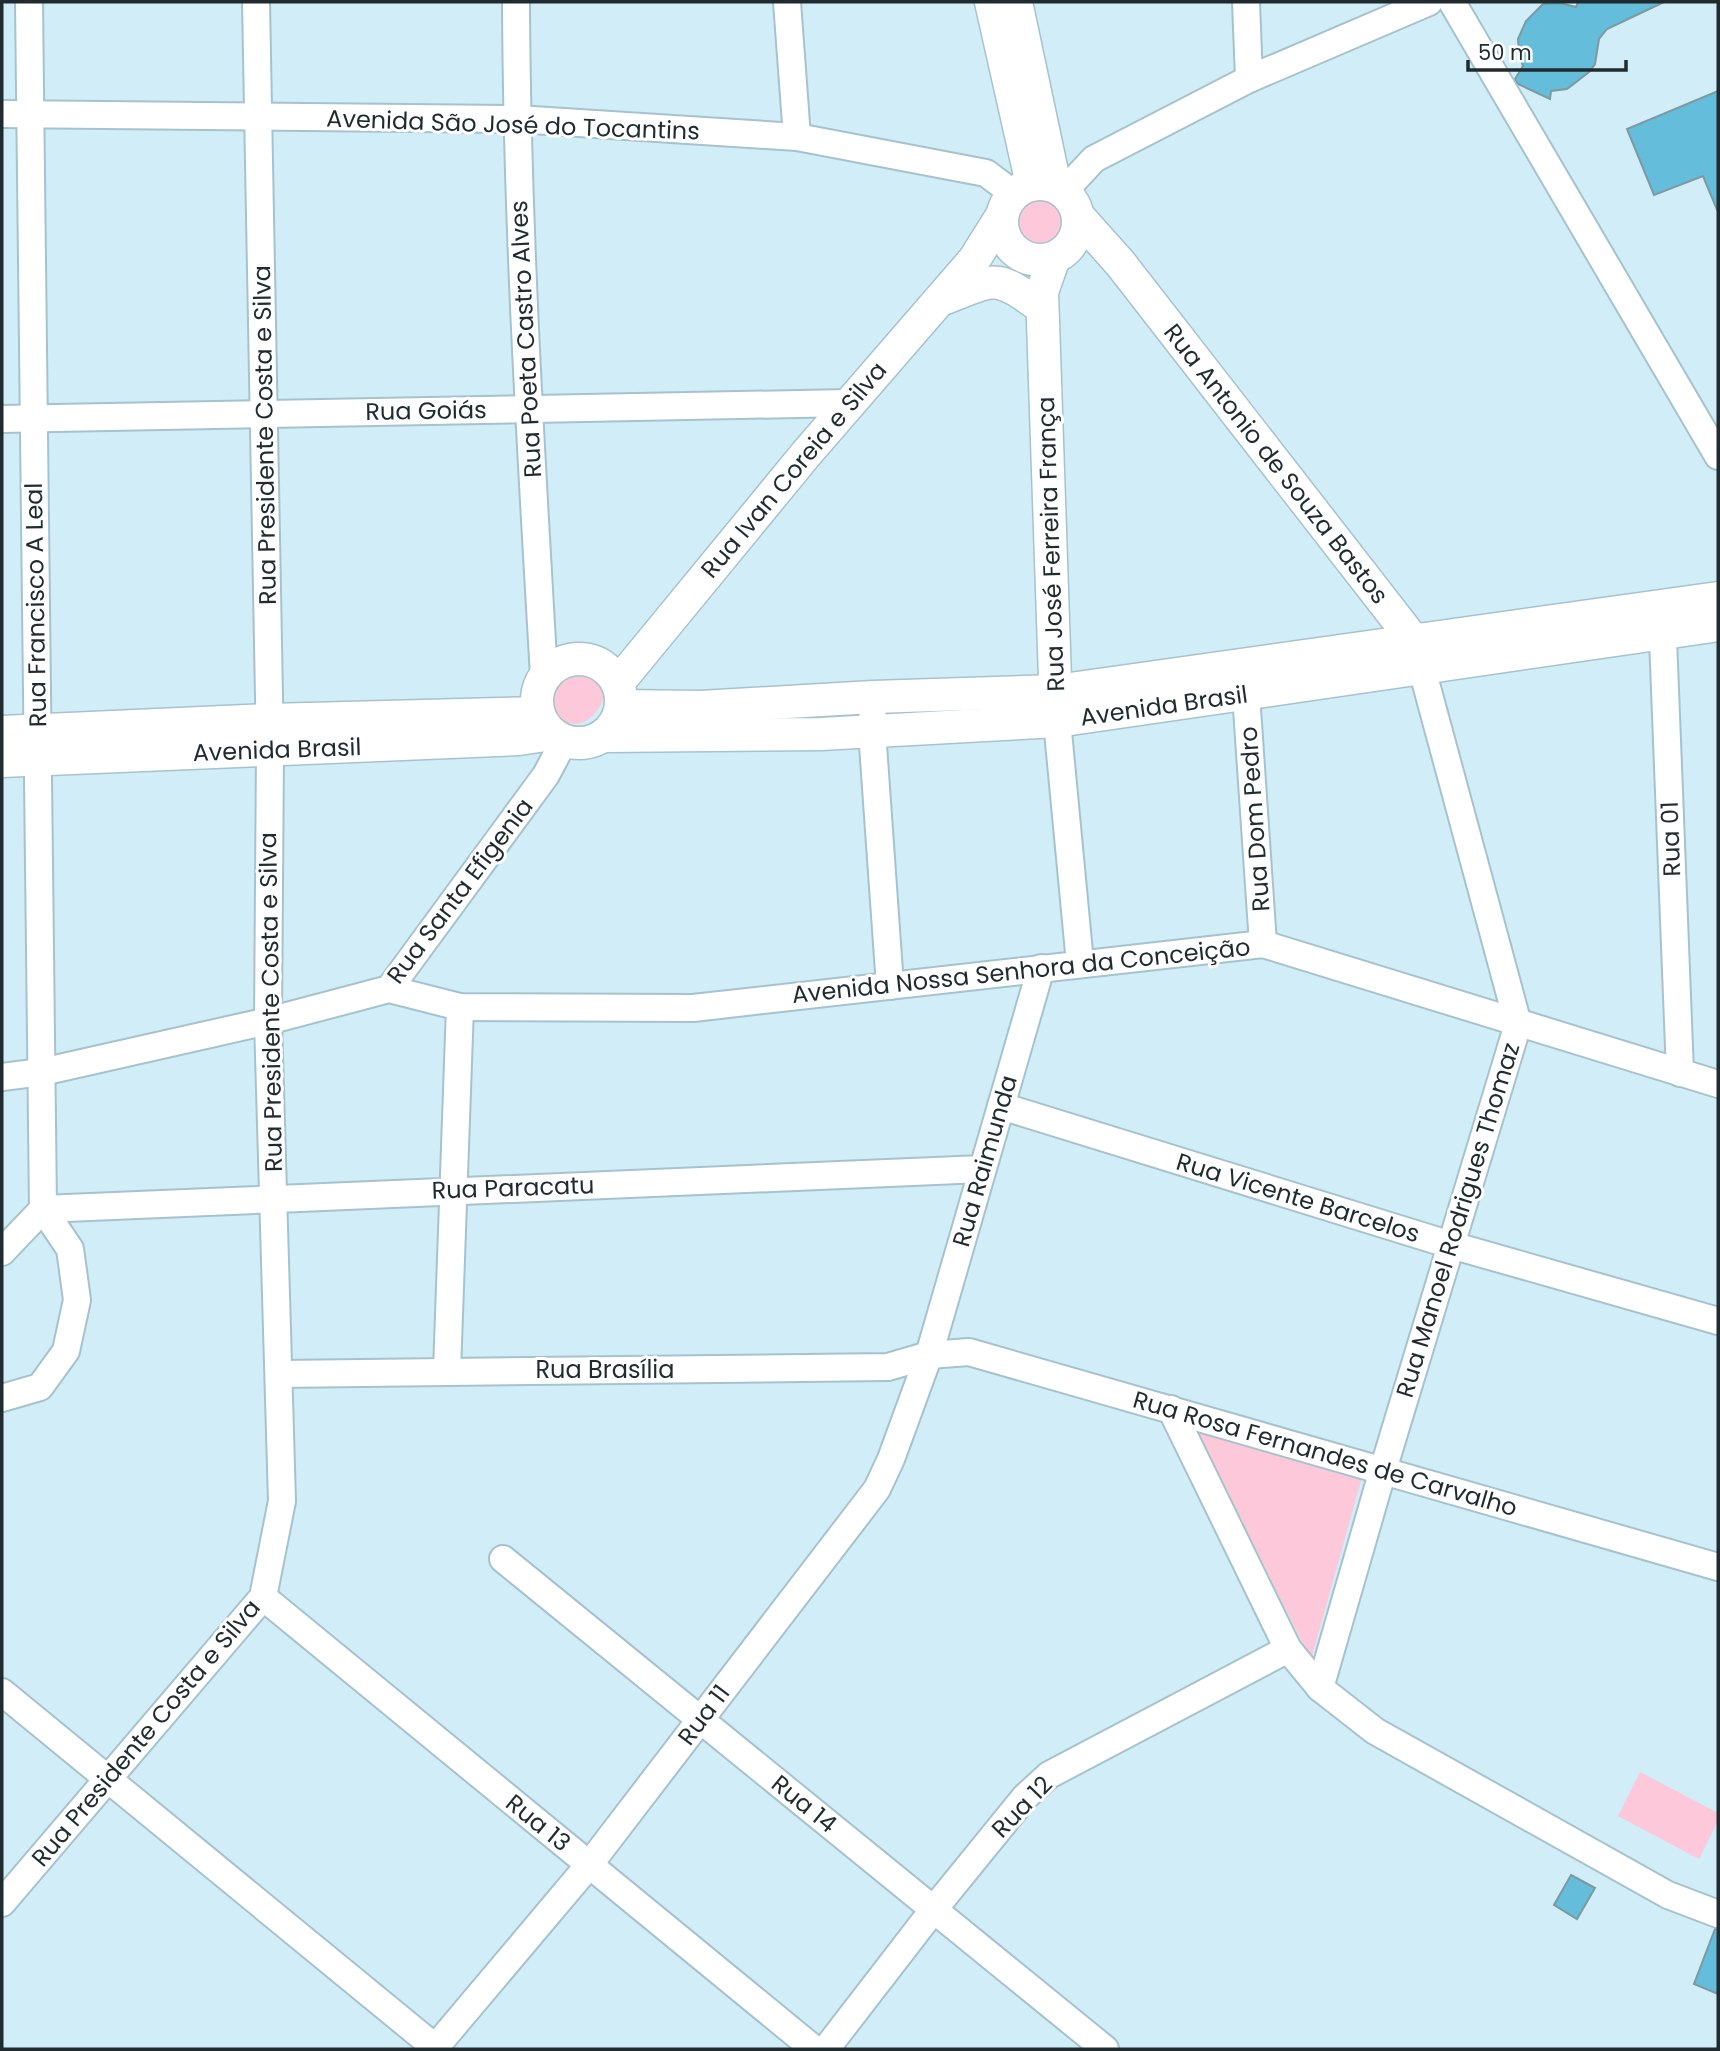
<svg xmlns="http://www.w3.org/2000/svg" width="1720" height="2051" font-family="Poppins,sans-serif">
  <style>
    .green { fill: #fcc8da }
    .building { fill: #64bdda; stroke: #7d99a2; stroke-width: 2 }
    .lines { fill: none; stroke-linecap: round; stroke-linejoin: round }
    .minor-casing { stroke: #a6c3cd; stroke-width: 30 }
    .tertiary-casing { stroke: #a6c3cd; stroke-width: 35 }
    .minor { stroke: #fff; stroke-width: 26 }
    .tertiary { stroke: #fff; stroke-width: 32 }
    .labels { text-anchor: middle; stroke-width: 6; stroke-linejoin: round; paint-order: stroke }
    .street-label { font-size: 24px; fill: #1f2b2e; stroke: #fff }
  </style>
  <rect width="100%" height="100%" fill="#d0edf8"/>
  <g class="green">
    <circle cx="1040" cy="222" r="25"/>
    <path d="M599,669C620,683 591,744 558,717C550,710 548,703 548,693C547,664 579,670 599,669Z"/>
    <path d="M1197,1431L1362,1477L1311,1660Z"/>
    <path d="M1640,1772L1718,1813V1821L1699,1859L1618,1816Z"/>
  </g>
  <g class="building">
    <path d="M1578,2H1664L1607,29L1599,39L1595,64L1589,72L1567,89L1551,91L1550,99L1518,84L1515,79L1523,66L1519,55L1518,39L1526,21L1543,4L1560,3L1576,7Z"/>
    <path d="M1718,91V212L1703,176L1654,195L1627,129Z"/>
    <path d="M1571,1875L1595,1888L1577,1919L1554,1905Z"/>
    <path d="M1715,1929H1718V1994L1694,1984Z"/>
  </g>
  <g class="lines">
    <g class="minor-casing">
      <g id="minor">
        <path d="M29,2L43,1209"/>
        <path d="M516,2C517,227 531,452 544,676"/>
        <path d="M787,2L797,137"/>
        <path d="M1246,2L1249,79"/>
        <path d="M1452,2L1718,456"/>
        <path d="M2,114L517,119L797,137L986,173L1014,194"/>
        <path d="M1064,191L1094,159L1249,79L1429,2"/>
        <path d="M2,419L849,403"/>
        <path d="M1662,613L1680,1073"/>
        <path d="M1246,694L1263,944"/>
        <path d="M873,697L872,731L890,986"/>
        <path d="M1057,721L1080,963"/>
        <path d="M389,989L460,1007L693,1008L1263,944L1718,1084"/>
        <path d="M2,1077L42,1072L268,1021L389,989L546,775L564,741"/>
        <path d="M1001,1106L1451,1245L1718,1321"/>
        <path d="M43,1209L982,1169"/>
        <path d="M2,1252L43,1209"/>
        <path d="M447,1371L460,1007"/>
        <path d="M279,1374L888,1367L929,1355L969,1352L1718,1567"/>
        <path d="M2,1398L40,1387L66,1351L77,1300L70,1249L43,1209"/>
        <path d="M1171,1409L1288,1649L1320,1688L1375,1731L1668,1895L1718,1914"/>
        <path d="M503,1559L1105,2049"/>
        <path d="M263,1597L814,2049"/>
        <path d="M1320,1688L1383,1470L1518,1024L1422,669"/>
        <path d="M2,1692L437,2049"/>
        <path d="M2,1903L263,1597L282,1501L268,1021L270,750L256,2"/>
        <path d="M434,2049L589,1865L877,1489L891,1459L929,1355L1041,968"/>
        <path d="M826,2049L934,1909L1025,1797L1049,1775L1288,1649"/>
      </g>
    </g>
    <g class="tertiary-casing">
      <g id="tertiary">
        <path d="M991,2L1032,184"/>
        <path d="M1016,2L1055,186"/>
        <circle cx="1040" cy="222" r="38"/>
        <path d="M1078,216L1120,263L1414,641L1419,658"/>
        <path d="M1054,258L1042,292L1056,709"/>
        <path d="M943,299C996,278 995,273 1042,308"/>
        <circle cx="579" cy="701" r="42"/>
        <path d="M618,683L806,454L974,260L1001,217"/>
        <path d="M621,706L700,707L873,697L1056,691L1718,598"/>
        <path d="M2,732L269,720L538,713"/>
        <path d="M604,736L821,734L1057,721L1718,625"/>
        <path d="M2,761L519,739L552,734"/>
      </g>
    </g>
    <use href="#minor" class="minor"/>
    <use href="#tertiary" class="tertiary"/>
  </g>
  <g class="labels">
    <g class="street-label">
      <text transform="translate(513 125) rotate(2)" y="8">Avenida São José do Tocantins</text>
      <text transform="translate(526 339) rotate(-93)" y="8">Rua Poeta Castro Alves</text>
      <text transform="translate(426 411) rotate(-1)" y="8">Rua Goiás</text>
      <text transform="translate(265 435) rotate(-91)" y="8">Rua Presidente Costa e Silva</text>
      <text transform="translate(1276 464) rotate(52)" y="8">Rua Antonio de Souza Bastos</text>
      <text transform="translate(794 470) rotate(-50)" y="8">Rua Ivan Coreia e Silva</text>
      <text transform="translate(1051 544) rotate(-92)" y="8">Rua José Ferreira França</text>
      <text transform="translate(36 605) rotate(-91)" y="8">Rua Francisco A Leal</text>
      <text transform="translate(1164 706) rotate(-8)" y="8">Avenida Brasil</text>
      <text transform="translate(277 750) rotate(-2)" y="8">Avenida Brasil</text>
      <text transform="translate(1255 819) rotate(-94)" y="8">Rua Dom Pedro</text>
      <text transform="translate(1671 839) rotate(-92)" y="8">Rua 01</text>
      <text transform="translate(460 891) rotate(-53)" y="8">Rua Santa Efigenia</text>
      <text transform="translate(1021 971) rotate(-6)" y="8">Avenida Nossa Senhora da Conceição</text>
      <text transform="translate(271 1002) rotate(-91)" y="8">Rua Presidente Costa e Silva</text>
      <text transform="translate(985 1161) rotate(-74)" y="8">Rua Raimunda</text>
      <text transform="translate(513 1188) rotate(-2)" y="8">Rua Paracatu</text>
      <text transform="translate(1298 1198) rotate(17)" y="8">Rua Vicente Barcelos</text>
      <text transform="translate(1458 1220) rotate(-73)" y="8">Rua Manoel Rodrigues Thomaz</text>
      <text x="605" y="1378">Rua Brasília</text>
      <text transform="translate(1325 1454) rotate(16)" y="8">Rua Rosa Fernandes de Carvalho</text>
      <text transform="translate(704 1715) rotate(-53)" y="8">Rua 11</text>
      <text transform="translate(146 1733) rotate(-50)" y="8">Rua Presidente Costa e Silva</text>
      <text transform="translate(804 1804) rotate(39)" y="8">Rua 14</text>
      <text transform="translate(1022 1807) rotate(-46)" y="8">Rua 12</text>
      <text transform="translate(538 1823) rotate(39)" y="8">Rua 13</text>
    </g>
  </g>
  <rect width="1720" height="2051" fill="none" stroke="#1f2b2e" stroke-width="7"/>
  <path d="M1468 60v10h158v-10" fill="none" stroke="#1f2b2e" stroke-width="3.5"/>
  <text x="1478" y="60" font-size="21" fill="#1f2b2e" stroke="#ffffff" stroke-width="5" paint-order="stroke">50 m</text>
</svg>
